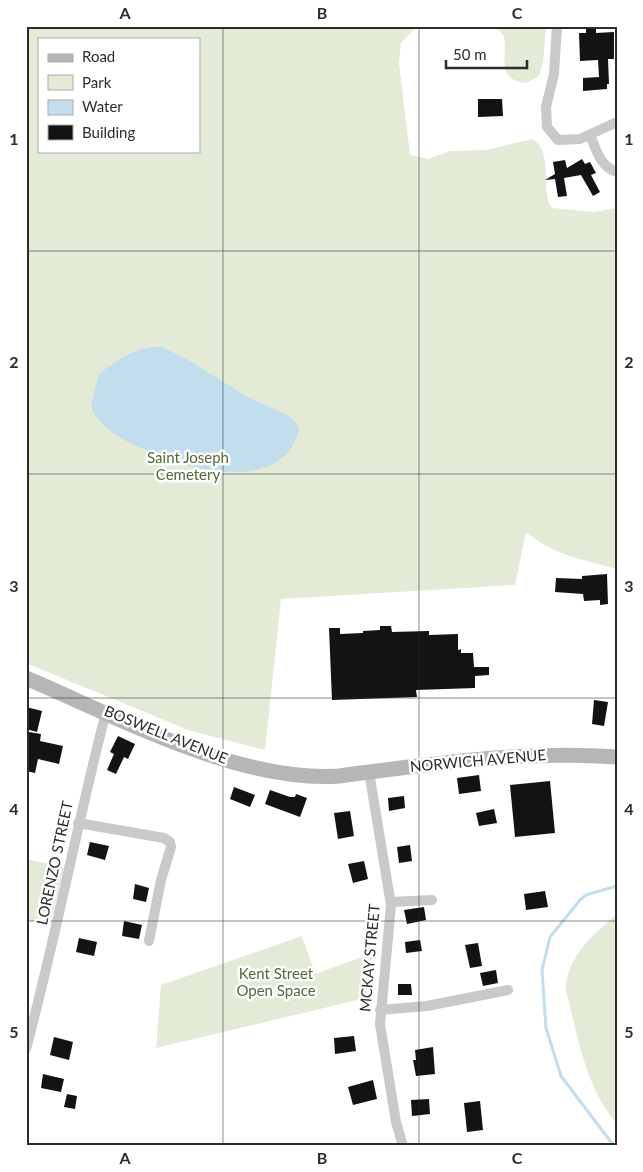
<svg xmlns="http://www.w3.org/2000/svg" width="643" height="1172" font-family="Lato,sans-serif">
  <style>
    .green { fill: #e3ebd7; fill-rule: evenodd }
    .water { fill: #c2deec }
    .lines { fill: none; stroke-linecap: round; stroke-linejoin: round }
    .stream { stroke: #c2deec; stroke-width: 3 }
    .building { fill: #131313 }
    .street { stroke: #c9c9c9; stroke-width: 10 }
    .secondary { stroke: #b6b6b6; stroke-width: 15 }
    .grid { fill: none; stroke: #2c2c2c; stroke-width: 1; stroke-opacity: 0.55 }
    .labels { text-anchor: middle; stroke-width: 5; stroke-linejoin: round; paint-order: stroke }
    .park-label { font-size: 15px; fill: #516937; stroke: #fff }
    .street-label { font-size: 15px; fill: #2c2c2c; stroke: #fff }
    .neatline { fill: none; stroke: #2c2c2c; stroke-width: 2 }
    .grid-label { font-size: 16px; text-anchor: middle; font-weight: bold; fill: #2c2c2c }
  </style>
  <rect width="100%" height="100%" fill="#fff"/>
  <g class="green">
    <path d="M26,26H417L401,43L399,63L410,155L428,159L450,151L486,150L532,139C555,152 539,190 552,208L594,212L617,208V569C582,559 555,556 526,532L515,585L281,599L265,750L188,730L26,663ZM39,39H199V151H39Z"/>
    <path d="M467,26H546L543,62L539,76L526,83C485,79 520,36 495,29C487,26 476,28 467,26Z"/>
    <path d="M26,859L64,867L50,925L26,920Z"/>
    <path d="M617,914V1124C586,1089 577,1034 566,990C565,959 594,933 617,914Z"/>
    <path d="M302,936L315,974L373,953L366,998L156,1048L161,985Z"/>
  </g>
  <path class="water" d="M162,347L185,358L246,396L289,416L296,422L299,430C288,478 231,476 193,467C186,465 179,461 171,459C146,451 99,434 91,406L98,376C112,361 141,345 162,347Z"/>
  <g class="lines">
    <path class="stream" d="M614,1146L561,1076L546,1028L542,970L550,937L580,900L586,895L617,886"/>
  </g>
  <g class="building">
    <path d="M586,28H596V33L614,32V59H608L609,84H607V89L583,91V78L599,77L598,60L580,61L579,33H586Z"/>
    <path d="M478,99H502L503,116L478,117Z"/>
    <path d="M582,159L585,164L590,162L596,173L591,175L600,192L593,196L581,175L564,178L567,196L558,197L555,179L545,180L555,174L553,162L565,160L567,168Z"/>
    <path d="M607,574L608,604L600,605V600L584,601L583,594L555,592L556,578L582,579V576Z"/>
    <path d="M380,626H391L392,632L429,631V635L458,634V650L461,649V653H473L474,667H489V675L475,676V688L416,690L417,697L332,700L329,628H340V634L363,633V631L380,630Z"/>
    <path d="M594,700L608,702L604,726L592,724Z"/>
    <path d="M26,707L42,711L37,732L26,729Z"/>
    <path d="M29,732L41,734L40,741L63,746L59,764L38,759L35,773L26,771Z"/>
    <path d="M118,736L135,744L128,759L124,757L116,774L107,770L114,754L110,752Z"/>
    <path d="M479,775L481,791L459,794L457,778Z"/>
    <path d="M550,781L555,833L515,837L510,785Z"/>
    <path d="M234,787L255,795L250,807L230,799Z"/>
    <path d="M270,790L290,797H295L296,794L307,798L300,817L265,804Z"/>
    <path d="M404,796L405,808L389,811L388,798Z"/>
    <path d="M494,809L497,823L479,826L476,813Z"/>
    <path d="M350,811L354,836L338,839L334,813Z"/>
    <path d="M90,842L109,846L105,860L87,855Z"/>
    <path d="M410,845L412,861L399,863L397,847Z"/>
    <path d="M364,861L368,879L353,883L348,864Z"/>
    <path d="M135,884L149,888L146,902L133,899Z"/>
    <path d="M545,891L548,907L526,910L524,894Z"/>
    <path d="M424,907L426,920L407,924L404,910Z"/>
    <path d="M124,921L142,925L139,939L122,936Z"/>
    <path d="M79,938L97,942L94,956L76,952Z"/>
    <path d="M420,940L422,951L406,953L405,942Z"/>
    <path d="M478,943L482,966L470,968L465,945Z"/>
    <path d="M496,970L498,983L483,986L480,973Z"/>
    <path d="M398,984H411L412,995H398Z"/>
    <path d="M354,1036L356,1051L335,1054L334,1038Z"/>
    <path d="M54,1037L73,1042L69,1060L50,1055Z"/>
    <path d="M433,1047L435,1074L416,1076L413,1060H416L415,1050Z"/>
    <path d="M43,1074L64,1079L61,1092L41,1088Z"/>
    <path d="M373,1080L377,1099L353,1105L348,1087Z"/>
    <path d="M67,1094L77,1096L75,1109L64,1107Z"/>
    <path d="M429,1099L430,1114L412,1116L411,1100Z"/>
    <path d="M480,1101L483,1130L467,1132L464,1103Z"/>
  </g>
  <g class="lines">
    <g class="street">
      <path d="M557,26L554,74L546,107L547,127L558,140L580,139L617,122"/>
      <path d="M590,135C596,149 600,167 617,172"/>
      <path d="M369,772L391,905L380,1024L396,1122L403,1146"/>
      <path d="M78,823L164,838L170,842L171,847L161,880L149,941"/>
      <path d="M391,902L432,900"/>
      <path d="M380,1010L427,1006L508,990"/>
      <path d="M26,1049C56,937 77,824 106,712"/>
    </g>
    <path class="secondary" d="M26,678C118,717 239,783 339,776C432,764 523,750 617,757"/>
  </g>
  <path class="grid" d="M223,26V1146M419,26V1146M26,251H617M26,474H617M26,698H617M26,921H617"/>
  <g class="labels">
    <g class="park-label">
      <text x="188" y="463">Saint Joseph<tspan x="188" dy="17">Cemetery</tspan></text>
      <text x="276" y="979">Kent Street<tspan x="276" dy="17">Open Space</tspan></text>
    </g>
    <g class="street-label">
      <text transform="translate(166 735) rotate(22)" y="5">BOSWELL AVENUE</text>
      <text transform="translate(478 761) rotate(-5)" y="5">NORWICH AVENUE</text>
      <text transform="translate(55 863) rotate(-78)" y="5">LORENZO STREET</text>
      <text transform="translate(370 958) rotate(-85)" y="5">MCKAY STREET</text>
    </g>
  </g>
  <rect width="643" height="1172" fill="none" stroke="#ffffff" stroke-width="55"/>
  <rect x="38" y="38" width="162" height="115" fill="#ffffff" stroke="#ababab"/>
  <rect x="48" y="54" width="25" height="8" fill="#b6b6b6" stroke="#ababab"/>
  <text x="82" y="62" font-size="15" fill="#2c2c2c">Road</text>
  <rect x="48" y="75" width="25" height="15" fill="#e3ebd7" stroke="#ababab"/>
  <text x="82" y="88" font-size="15" fill="#2c2c2c">Park</text>
  <rect x="48" y="100" width="25" height="15" fill="#c2deec" stroke="#ababab"/>
  <text x="82" y="112" font-size="15" fill="#2c2c2c">Water</text>
  <rect x="48" y="125" width="25" height="15" fill="#131313" stroke="#ababab"/>
  <text x="82" y="138" font-size="15" fill="#2c2c2c">Building</text>
  <path d="M446 60v8h81v-8" fill="none" stroke="#2c2c2c" stroke-width="2.5"/>
  <text x="453" y="60" font-size="15" fill="#2c2c2c" stroke="#ffffff" stroke-width="4" paint-order="stroke">50 m</text>
  <rect x="28" y="28" width="588" height="1116" class="neatline"/>
  <g class="grid-label">
    <text x="125" y="19">A</text>
    <text x="322" y="19">B</text>
    <text x="517" y="19">C</text>
    <text x="14" y="145">1</text>
    <text x="629" y="145">1</text>
    <text x="14" y="368">2</text>
    <text x="629" y="368">2</text>
    <text x="14" y="592">3</text>
    <text x="629" y="592">3</text>
    <text x="14" y="815">4</text>
    <text x="629" y="815">4</text>
    <text x="14" y="1038">5</text>
    <text x="629" y="1038">5</text>
    <text x="125" y="1164">A</text>
    <text x="322" y="1164">B</text>
    <text x="517" y="1164">C</text>
  </g>
</svg>
